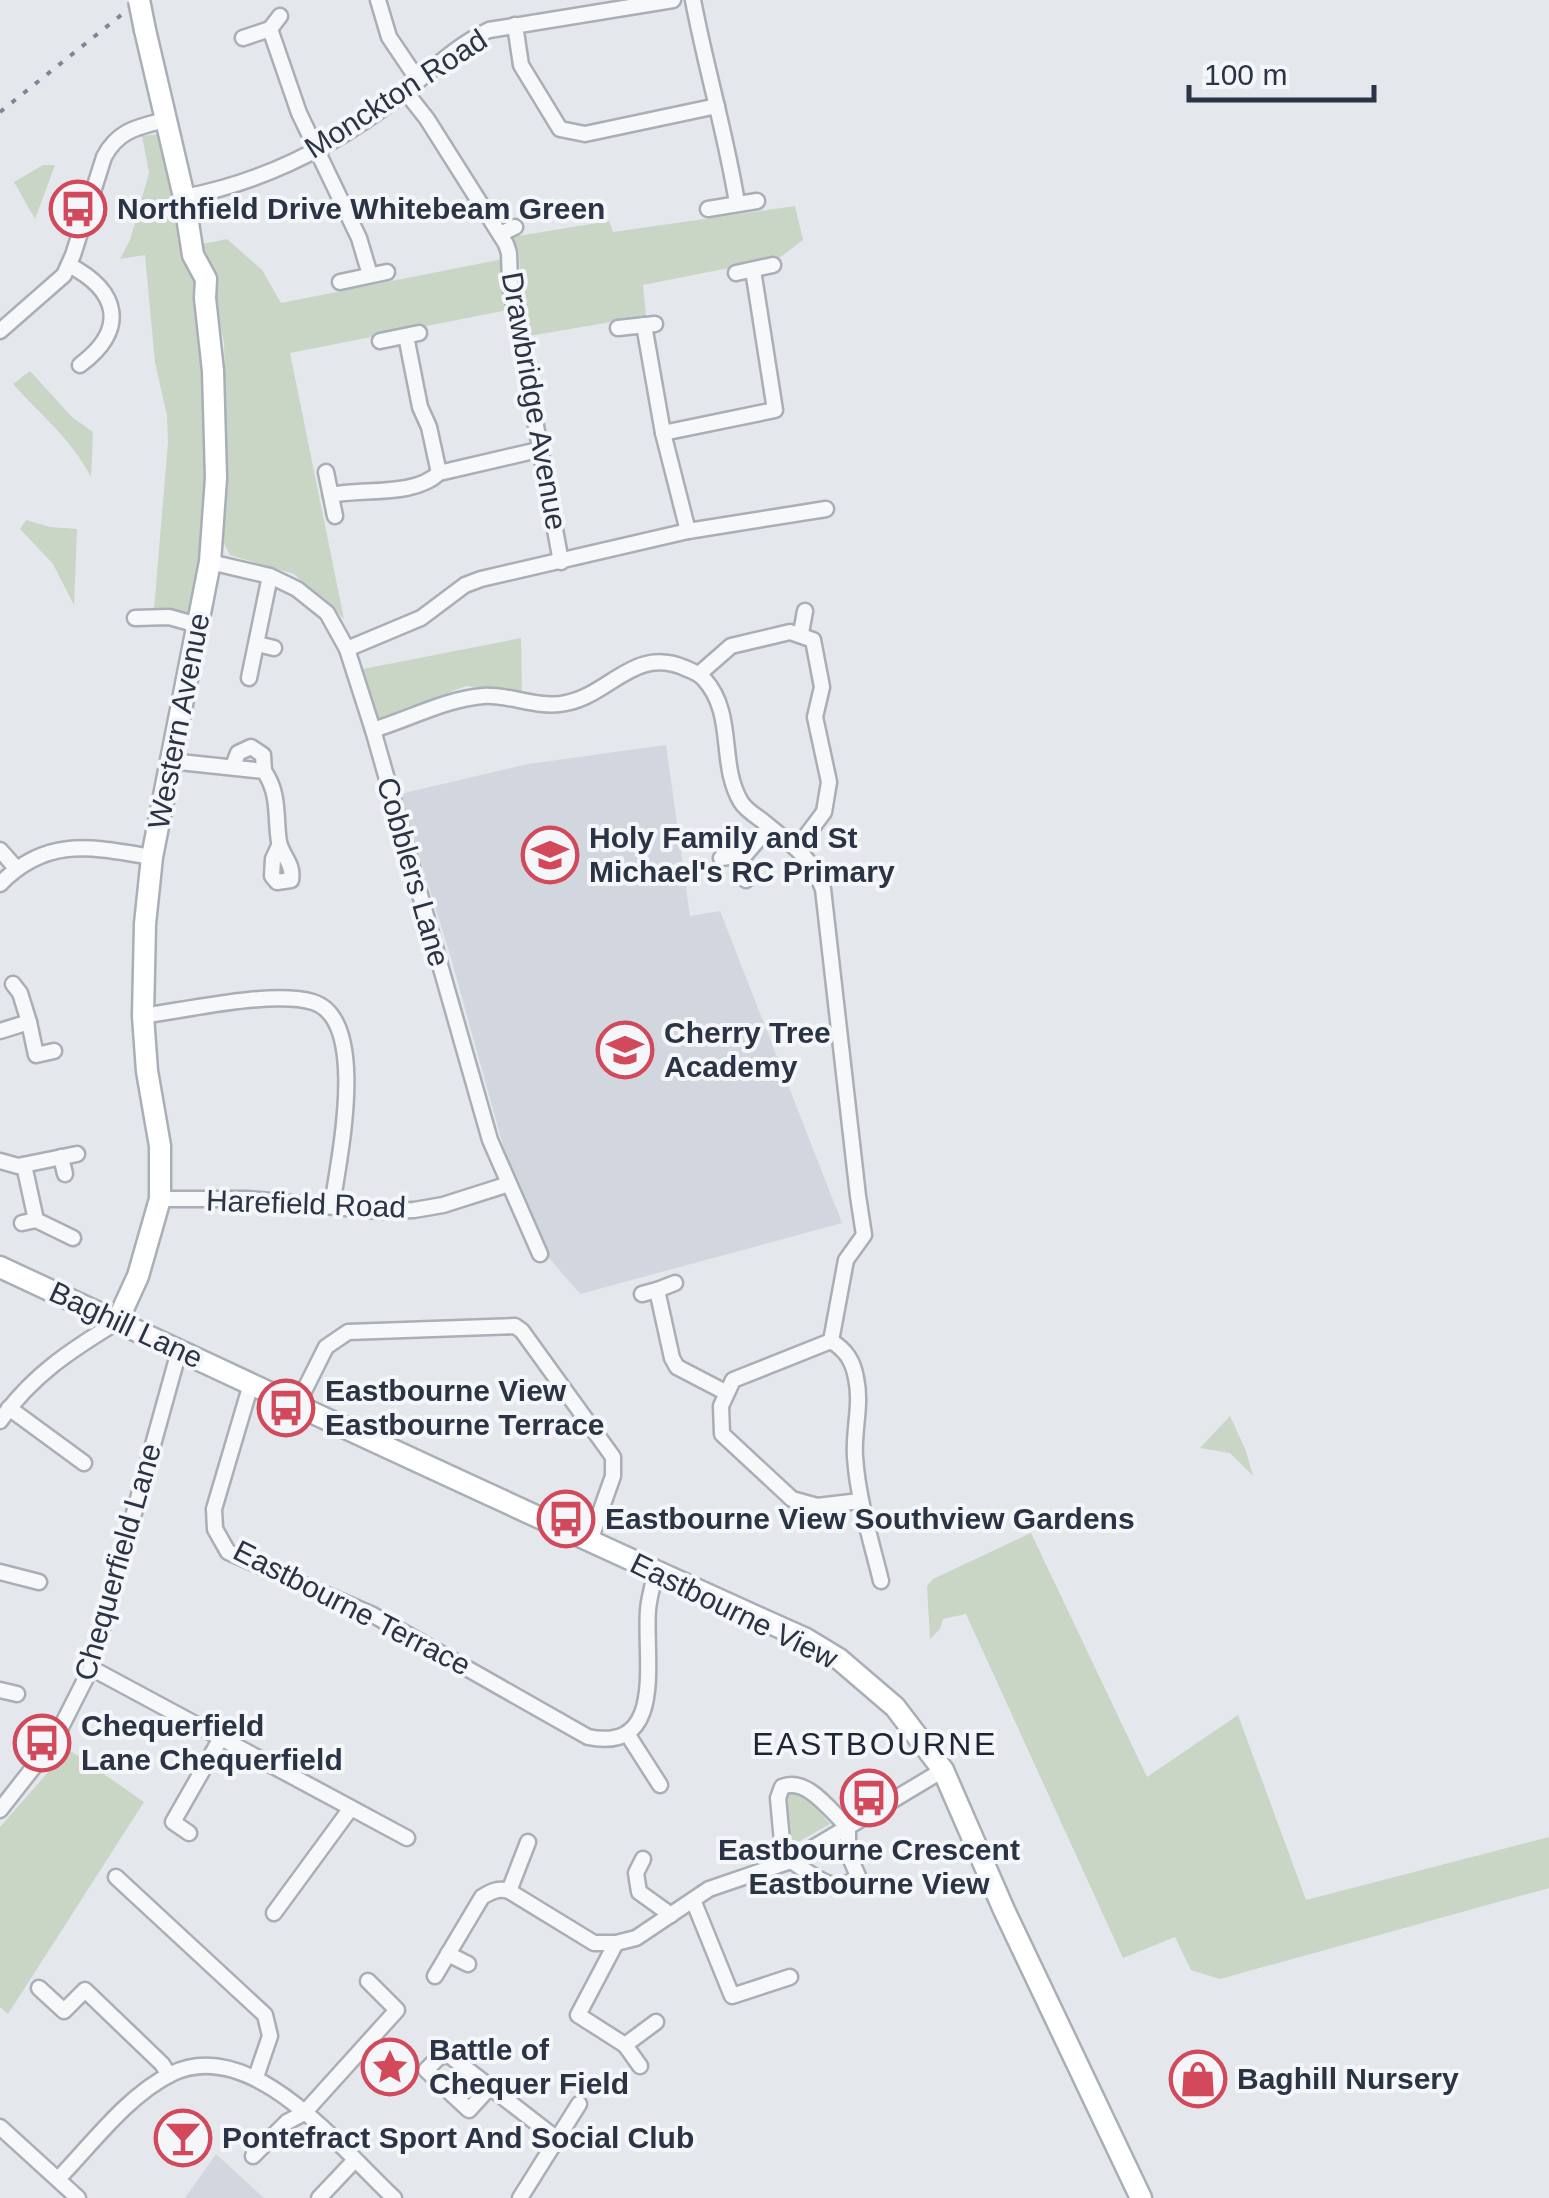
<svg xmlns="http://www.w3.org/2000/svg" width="1549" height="2198" font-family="Helvetica,sans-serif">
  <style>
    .built { fill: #d2d6de }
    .green { fill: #c9d6c5 }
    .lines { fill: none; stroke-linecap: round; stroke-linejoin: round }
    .street-casing { stroke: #a9aeb7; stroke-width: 19 }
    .secondary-casing { stroke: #a9aeb7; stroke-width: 25 }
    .street { stroke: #f7f8fa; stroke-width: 14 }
    .secondary { stroke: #fff; stroke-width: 20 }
    .rail { stroke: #7d8696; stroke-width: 4; stroke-dasharray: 5 10; stroke-linecap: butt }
    .secondary-bridge-casing { stroke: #a9aeb7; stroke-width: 25; stroke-linecap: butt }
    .secondary-bridge { stroke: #fff; stroke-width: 20 }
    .labels { text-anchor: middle; stroke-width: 8; stroke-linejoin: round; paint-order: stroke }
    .street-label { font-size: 30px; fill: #2b3445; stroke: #f4f6f9 }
    .poi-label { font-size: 30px; font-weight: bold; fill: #2b3445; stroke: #f4f6f9; text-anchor: start }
    .neighbourhood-label { font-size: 32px; letter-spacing: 2.5px; fill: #1d2536; stroke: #f4f6f9 }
  </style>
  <rect width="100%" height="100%" fill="#e4e7ec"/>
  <g class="built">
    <path d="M666,745L690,916L720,911L842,1223L580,1294L539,1246L502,1142L451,958L400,794L528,764Z"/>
    <path d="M216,2154L264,2198H185Z"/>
  </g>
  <g class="green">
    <path d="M161,134L195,282L202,328L209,431L203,554L189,615L154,609L168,442L167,416L155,362L145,255L120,259L130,240L149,173L142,136Z"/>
    <path d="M43,165H55L35,219L14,182Z"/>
    <path d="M795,206L803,240L779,258L643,285L646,316L529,336L521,307L519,252L512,237L609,221L613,232Z"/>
    <path d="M227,239L262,270L281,303L503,259L508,310L290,353L344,619L294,574L230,555L223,542L227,472L224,342L203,244Z"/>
    <path d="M30,371L72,417L93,432L91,477C72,440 41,415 13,384Z"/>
    <path d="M26,520L50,527L77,529L74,605L53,564L20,529Z"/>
    <path d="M521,638L522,691L466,686L379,719L363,669Z"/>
    <path d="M1230,1416L1246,1451L1253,1476L1230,1453L1200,1448Z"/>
    <path d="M1031,1533L1147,1777L1238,1715L1306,1900L1549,1837V1888L1220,1979L1191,1970L1175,1937L1123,1958L966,1614L943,1619L940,1629L930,1639L927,1586L933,1579Z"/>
    <path d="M65,1747L144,1802L8,2014L0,2007V1827L50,1770Z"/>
    <path d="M802,1791L830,1824L791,1846L784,1792Z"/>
  </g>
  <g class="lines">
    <g class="street-casing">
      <g id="street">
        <path d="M378,0L389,37L418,80"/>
        <path d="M693,0C706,69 726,134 737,203"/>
        <path d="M515,25L521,65L560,129L585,134L717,106"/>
        <path d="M270,29L299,113L359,238L370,275"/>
        <path d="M243,38L270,29L280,16"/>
        <path d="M405,91L427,119L506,244L509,253L510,284L561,562"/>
        <path d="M184,197C265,182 336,145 401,95C430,72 455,46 489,30L673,0"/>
        <path d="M708,209L757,201"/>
        <path d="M500,234L515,227"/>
        <path d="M69,265C119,291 128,329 80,365"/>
        <path d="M736,273L773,265"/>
        <path d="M340,282L387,272"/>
        <path d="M644,325L663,433L688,531"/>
        <path d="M618,328L655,324"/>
        <path d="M0,331L64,275L73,255L104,157C118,130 138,127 165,120"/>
        <path d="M406,336L420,407L429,427L439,473"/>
        <path d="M380,341L419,333"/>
        <path d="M663,433L775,410L753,270"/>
        <path d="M326,472L335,516"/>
        <path d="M331,495C363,488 414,497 439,473L538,450"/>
        <path d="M210,562L270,576L297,589L327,613L347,649L373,730L490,1140L540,1254"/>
        <path d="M135,618L169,617L198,625"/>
        <path d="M801,633L805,611"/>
        <path d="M257,644L274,648"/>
        <path d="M347,649L421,618L465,585L481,579L688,531L826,509"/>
        <path d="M699,674L731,646L790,632L813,640L822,687L815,717L829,782L824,812L797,848"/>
        <path d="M249,678L270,576"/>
        <path d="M373,730C409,719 446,699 483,696C510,694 538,709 566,703C611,694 634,646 685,668C692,671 699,673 704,679C736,714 718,764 741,802C746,810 756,816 764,822C791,845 810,854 823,889L858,1196L864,1235L846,1260L831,1341C846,1350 853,1361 856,1378C862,1405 853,1431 855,1457C858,1500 871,1540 881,1581"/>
        <path d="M170,761L264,771C280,794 275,817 279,842C282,856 294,864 291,880L277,882L272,876L273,859L279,846"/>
        <path d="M233,766L238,753L251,747L263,755L264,771"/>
        <path d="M0,850L16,868"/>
        <path d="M742,855L746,880"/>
        <path d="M721,858L745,855L769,827"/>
        <path d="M0,884C47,836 92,847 152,857"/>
        <path d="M143,1016C186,1010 273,990 313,1002C370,1020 338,1162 332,1206"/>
        <path d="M29,1022L36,1055L54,1051"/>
        <path d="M0,1031L29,1022L20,993L13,984"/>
        <path d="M61,1157L65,1174"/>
        <path d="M0,1161L18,1166L77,1154"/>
        <path d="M24,1165L36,1220"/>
        <path d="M160,1199H247L379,1211L414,1210L443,1205L509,1184"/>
        <path d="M22,1223L36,1220L73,1238"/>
        <path d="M675,1283L657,1290L672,1358L677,1367L725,1392"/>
        <path d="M642,1294L657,1290"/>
        <path d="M831,1341L733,1380L721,1406L722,1434L792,1499L817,1506L860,1501"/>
        <path d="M251,1384L214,1509L215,1529L228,1552L373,1615L588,1737C667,1753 644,1658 648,1610C649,1597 653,1584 656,1572"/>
        <path d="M298,1403L326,1347L348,1332L515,1326L522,1331L613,1457V1476L590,1541"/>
        <path d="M9,1408L84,1463"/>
        <path d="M0,1421C31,1376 71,1350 117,1322"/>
        <path d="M0,1572L39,1582"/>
        <path d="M91,1668L407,1838"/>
        <path d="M0,1690L17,1694"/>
        <path d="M628,1735L660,1785"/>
        <path d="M0,1810L54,1741L91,1668L179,1351"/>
        <path d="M189,1833L173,1822L221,1738"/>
        <path d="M643,1859L636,1873L639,1892L671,1915"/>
        <path d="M784,1863L778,1798L782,1787C807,1776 831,1812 848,1827V1853L858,1876C837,1899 812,1874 791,1861"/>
        <path d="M116,1877L265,2015L270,2036L256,2077"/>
        <path d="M509,1891L528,1842"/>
        <path d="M693,1900L732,1996L790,1977"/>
        <path d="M274,1913L351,1808"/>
        <path d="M616,1943L578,2015L625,2045L656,2022"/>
        <path d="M448,1954L468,1964"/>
        <path d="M435,1976L482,1897C492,1891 498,1888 509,1891L594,1943H616L636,1938L709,1889L791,1861L943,1770"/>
        <path d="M39,1988L64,2011L85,1990L162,2064L169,2075"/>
        <path d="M625,2045L640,2066"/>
        <path d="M490,2087L469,2110L426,2070L440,2056H450L557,2139"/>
        <path d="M0,2127L78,2198"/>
        <path d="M253,2156L287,2122L304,2113L397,2010L368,1981"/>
        <path d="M58,2179C92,2144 127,2096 171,2074C252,2034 342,2150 394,2198"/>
        <path d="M319,2198L354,2161"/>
        <path d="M520,2198L579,2104"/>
      </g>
    </g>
    <g class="secondary-casing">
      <g id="secondary">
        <path d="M0,1267C268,1392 536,1518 806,1639L839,1659L895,1707L943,1770L1004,1910L1141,2198"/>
        <path d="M117,1322L138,1276L160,1199V1146L147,1071L143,1016L145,924L152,857L210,562L216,478L213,371L205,298L206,279L193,255L184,197L145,30"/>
      </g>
    </g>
    <use href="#street" class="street"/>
    <use href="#secondary" class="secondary"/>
    <path class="rail" d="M0,112L140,0"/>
    <g class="secondary-bridge-casing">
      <path id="secondary-bridge" d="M139,0L145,30"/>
    </g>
    <use href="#secondary-bridge" class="secondary-bridge"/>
  </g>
  <defs>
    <g id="bus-ring" transform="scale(2.875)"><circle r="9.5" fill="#f4f6f9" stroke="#d1495b" stroke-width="1.5"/><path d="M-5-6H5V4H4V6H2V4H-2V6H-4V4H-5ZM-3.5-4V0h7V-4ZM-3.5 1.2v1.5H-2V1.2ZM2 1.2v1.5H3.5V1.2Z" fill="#d1495b"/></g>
    <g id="school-ring" transform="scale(2.875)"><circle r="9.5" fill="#f4f6f9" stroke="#d1495b" stroke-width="1.5"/><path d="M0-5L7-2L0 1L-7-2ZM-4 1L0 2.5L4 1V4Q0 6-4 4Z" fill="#d1495b"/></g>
    <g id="sight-ring" transform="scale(2.875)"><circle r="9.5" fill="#f4f6f9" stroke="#d1495b" stroke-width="1.5"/><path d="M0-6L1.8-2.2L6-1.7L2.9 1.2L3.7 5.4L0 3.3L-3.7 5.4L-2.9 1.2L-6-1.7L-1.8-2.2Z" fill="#d1495b"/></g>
    <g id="shop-ring" transform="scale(2.875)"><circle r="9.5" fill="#f4f6f9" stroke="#d1495b" stroke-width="1.5"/><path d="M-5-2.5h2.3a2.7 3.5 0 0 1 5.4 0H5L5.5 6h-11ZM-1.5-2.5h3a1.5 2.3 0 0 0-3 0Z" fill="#d1495b"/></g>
    <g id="bar-ring" transform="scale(2.875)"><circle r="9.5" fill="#f4f6f9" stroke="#d1495b" stroke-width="1.5"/><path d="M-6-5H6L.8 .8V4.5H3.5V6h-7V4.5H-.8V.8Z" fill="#d1495b"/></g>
  </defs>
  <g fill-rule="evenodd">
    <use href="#bus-ring" x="78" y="209"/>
    <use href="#school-ring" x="550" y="855"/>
    <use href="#school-ring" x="625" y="1050"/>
    <use href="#bus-ring" x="286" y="1408"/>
    <use href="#bus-ring" x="566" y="1519"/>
    <use href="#bus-ring" x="42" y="1743"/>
    <use href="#bus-ring" x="869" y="1798"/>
    <use href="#sight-ring" x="390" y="2067"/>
    <use href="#shop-ring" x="1198" y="2079"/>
    <use href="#bar-ring" x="183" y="2138"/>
  </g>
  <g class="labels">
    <g class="street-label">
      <text transform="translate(396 94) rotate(-33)" y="10">Monckton Road</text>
      <text transform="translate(534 401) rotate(80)" y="10">Drawbridge Avenue</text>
      <text transform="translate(179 721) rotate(-79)" y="10">Western Avenue</text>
      <text transform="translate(413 872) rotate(74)" y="10">Cobblers Lane</text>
      <text transform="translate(306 1204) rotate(2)" y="10">Harefield Road</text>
      <text transform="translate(126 1325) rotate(25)" y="10">Baghill Lane</text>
      <text transform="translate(118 1562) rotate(-74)" y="10">Chequerfield Lane</text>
      <text transform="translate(352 1608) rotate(27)" y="10">Eastbourne Terrace</text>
      <text transform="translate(734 1611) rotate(26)" y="10">Eastbourne View</text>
    </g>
    <g class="poi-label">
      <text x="117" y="219">Northfield Drive Whitebeam Green</text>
      <text x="589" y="848">Holy Family and St<tspan x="589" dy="34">Michael's RC Primary</tspan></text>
      <text x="664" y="1043">Cherry Tree<tspan x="664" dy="34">Academy</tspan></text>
      <text x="325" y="1401">Eastbourne View<tspan x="325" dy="34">Eastbourne Terrace</tspan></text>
      <text x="605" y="1529">Eastbourne View Southview Gardens</text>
      <text x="81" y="1736">Chequerfield<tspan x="81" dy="34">Lane Chequerfield</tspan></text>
      <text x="869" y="1860" text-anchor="middle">Eastbourne Crescent<tspan x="869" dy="34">Eastbourne View</tspan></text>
      <text x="429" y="2060">Battle of<tspan x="429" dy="34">Chequer Field</tspan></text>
      <text x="1237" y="2089">Baghill Nursery</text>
      <text x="222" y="2148">Pontefract Sport And Social Club</text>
    </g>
    <g class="neighbourhood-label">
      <text x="875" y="1755">EASTBOURNE</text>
    </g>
  </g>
  <path d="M1189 85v15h185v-15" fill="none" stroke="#2b3445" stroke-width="5"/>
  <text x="1204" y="85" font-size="30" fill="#2b3445" stroke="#f4f6f9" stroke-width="8" paint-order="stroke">100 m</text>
</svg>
